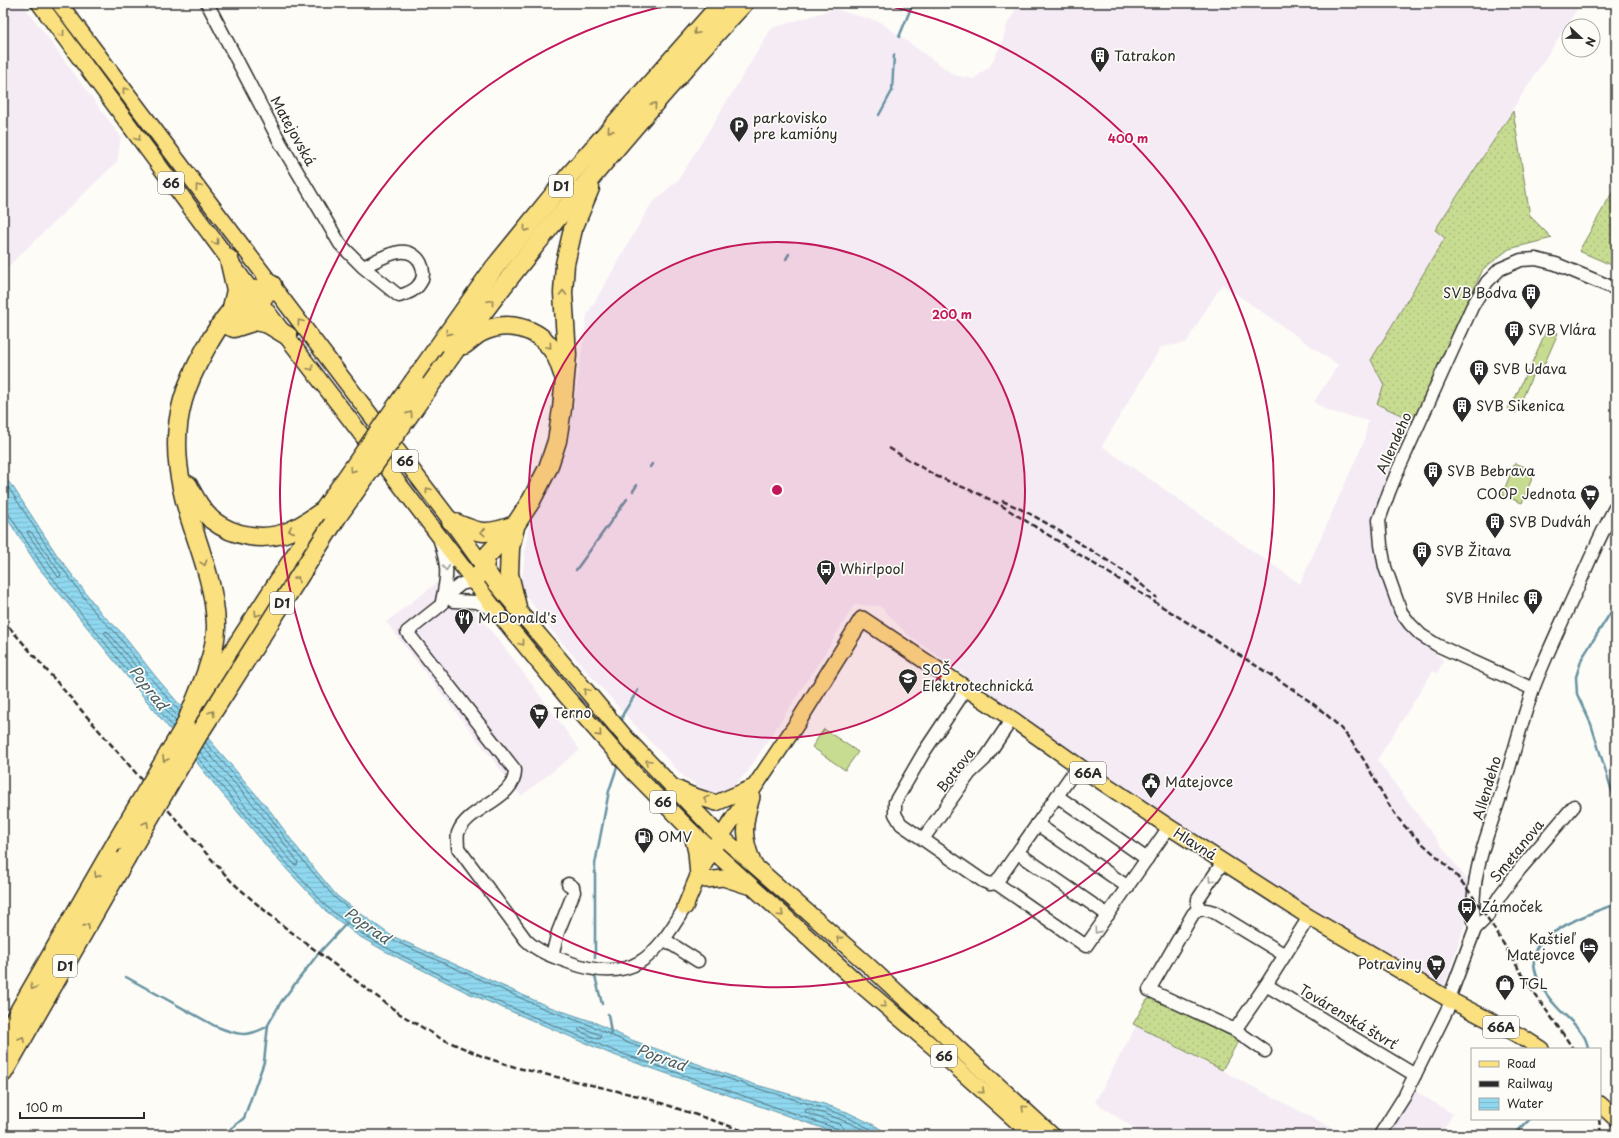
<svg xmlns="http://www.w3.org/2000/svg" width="1619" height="1138" font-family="'Playpen Sans',sans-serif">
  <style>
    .built { fill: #f5ebf5; fill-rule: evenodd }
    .grass { fill: url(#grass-dots); stroke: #79845e }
    .park { fill: url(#park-tufts); stroke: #79845e }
    .pitch { fill: #c7dc91; stroke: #79845e }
    .water { fill: url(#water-rules); stroke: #6793a1 }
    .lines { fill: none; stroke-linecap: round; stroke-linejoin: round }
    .shore { stroke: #53707a; stroke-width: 1 }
    .stream { stroke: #6793a1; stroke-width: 2.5 }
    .minor-casing { stroke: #2b2b2b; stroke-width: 15 }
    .major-casing { stroke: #2b2b2b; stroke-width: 18 }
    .highway-casing { stroke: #2b2b2b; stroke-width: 21 }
    .minor { stroke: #fdfcf7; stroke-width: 12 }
    .major { stroke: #fbe080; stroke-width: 15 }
    .highway { stroke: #fbe080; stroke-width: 18 }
    .rail { stroke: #2b2b2b; stroke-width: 2.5; stroke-dasharray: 6 3; stroke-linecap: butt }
    .highway-bridge-casing { stroke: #2b2b2b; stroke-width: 21; stroke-linecap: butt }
    .highway-bridge { stroke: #fbe080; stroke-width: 18 }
    .oneway { stroke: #938656 }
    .oneway2 { stroke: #9e9e9b }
    .ring { fill: none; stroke: #c2185b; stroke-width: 2 }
    .labels { text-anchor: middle; stroke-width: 3.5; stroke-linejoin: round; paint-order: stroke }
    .shield { fill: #fdfcf7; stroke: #6a6a68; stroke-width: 1 }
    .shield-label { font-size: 13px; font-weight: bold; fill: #2b2b2b }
    .poi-label { font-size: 14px; fill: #2b2b2b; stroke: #fdfcf7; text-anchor: start }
    .street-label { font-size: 14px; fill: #2b2b2b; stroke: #fdfcf7 }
    .water-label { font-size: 15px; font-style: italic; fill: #495f66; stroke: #fdfcf7 }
    .centre { fill: #c2185b; stroke: #fdfcf7; stroke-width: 2 }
    .ring-label { font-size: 12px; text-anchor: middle; font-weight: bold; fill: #c2185b; stroke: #fdfcf7; stroke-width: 3.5; stroke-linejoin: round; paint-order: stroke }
  </style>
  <defs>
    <pattern id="grass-dots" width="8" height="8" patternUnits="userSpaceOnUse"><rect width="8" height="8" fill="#c7dc91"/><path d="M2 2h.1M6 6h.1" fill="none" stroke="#abbd7d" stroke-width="1.8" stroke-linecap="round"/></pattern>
    <pattern id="park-tufts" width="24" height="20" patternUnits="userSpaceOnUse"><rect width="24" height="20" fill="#c7dc91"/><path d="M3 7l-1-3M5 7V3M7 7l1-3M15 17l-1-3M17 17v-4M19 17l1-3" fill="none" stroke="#abbd7d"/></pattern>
    <pattern id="water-rules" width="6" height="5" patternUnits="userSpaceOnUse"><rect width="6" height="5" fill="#8fd8f0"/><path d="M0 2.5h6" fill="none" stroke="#7cbace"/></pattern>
  </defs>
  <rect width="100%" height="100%" fill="#fdfcf7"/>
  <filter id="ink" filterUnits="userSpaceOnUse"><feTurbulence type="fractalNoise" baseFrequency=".025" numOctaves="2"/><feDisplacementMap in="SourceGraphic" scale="8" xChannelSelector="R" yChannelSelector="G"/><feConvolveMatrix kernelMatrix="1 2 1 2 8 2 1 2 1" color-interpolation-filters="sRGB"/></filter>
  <g filter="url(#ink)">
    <g class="built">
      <path d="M3,3H22L121,137L117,162L3,271Z"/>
      <path d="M1019,3H1581L1435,230L1446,238L1371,360L1384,385L1414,421L1376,516L1377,562L1395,607L1414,635L1444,661L1437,673L1433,671L1377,760L1471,885L1465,924L1444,986L1370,944L1222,852L1092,765L908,635L880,606L854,605L825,653L748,771L729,791L709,792L685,778L629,719L550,629L521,588L528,529L568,445L587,315L651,204L679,179L772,28L834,9L880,22L954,75L974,79L990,66L1002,43L1007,25ZM1222,284L1338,365L1314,402L1328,411L1368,421L1364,441L1300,584L1102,446L1161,347L1186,343Z"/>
      <path d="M447,575L514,660L580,750L521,796L386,622Z"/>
      <path d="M1136,1026L1346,1135H1144L1095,1102Z"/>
      <path d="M1415,1091L1453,1114L1440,1135H1387Z"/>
    </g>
    <g class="grass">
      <path d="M1513,111L1530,216L1552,238L1509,249L1483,269L1414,421L1377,404L1384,385L1371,360L1445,238L1435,230Z"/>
      <path d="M1616,186V267L1579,251Z"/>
      <path d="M1152,998L1239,1040L1222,1070L1133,1024L1147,1000Z"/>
    </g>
    <g class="park">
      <path d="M1547,329L1558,333L1541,372L1530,367Z"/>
      <path d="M1527,371L1533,374L1516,413L1507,409L1510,403H1513Z"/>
    </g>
    <g class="pitch">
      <path d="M1515,463L1535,471L1522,503L1502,495Z"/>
      <path d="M824,729L858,752L845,770L812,747Z"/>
    </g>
    <path class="water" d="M3,476L13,487L57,555L101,613L119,630L156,677L271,812L295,845L337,896L390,935L547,1006L594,1022L629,1039L753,1084L824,1104L847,1112L874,1125L890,1135H842L611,1054L468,993L383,950L357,935L326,911L279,861L215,785L39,568L3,512Z"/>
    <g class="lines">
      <g class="shore">
        <path d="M3,482L10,490L54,557L97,615L116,633L152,680L180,712"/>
        <path d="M3,511L8,513L42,565L173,727"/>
        <path d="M28,531L31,532L61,574L60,577H58L28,534Z"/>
        <path d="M105,632L107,631L138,669V672H135L105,634Z"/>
        <path d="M176,722L151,692V690H154L178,717"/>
        <path d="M205,742L268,814L292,848L335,898L388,938L545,1009L592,1026L628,1043L752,1087L823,1108L845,1116L882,1135"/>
        <path d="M200,752L286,855L295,865H297L298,862L264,817L203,747"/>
        <path d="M197,757L282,858L328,908L359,932L385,947L470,990L612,1050L838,1129L841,1132V1135"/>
        <path d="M581,1027L600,1035L601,1038L598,1039L579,1031V1029Z"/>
        <path d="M846,1135L845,1130L841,1125L806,1113L805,1110L808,1109C830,1115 853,1123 873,1135"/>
      </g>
      <g class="stream">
        <path d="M899,37L913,3"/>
        <path d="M879,115L892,91L894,55"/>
        <path d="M786,259L789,254"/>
        <path d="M650,467L652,464"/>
        <path d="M633,491L637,485"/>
        <path d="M576,570L627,499"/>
        <path d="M1616,604L1582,658L1576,677L1577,694L1591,724L1616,804"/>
        <path d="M622,720L623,714L638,690"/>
        <path d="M595,958V864L609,791L617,767"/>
        <path d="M595,976L602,1004"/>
        <path d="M126,977L215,1026C237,1035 247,1038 268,1026"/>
        <path d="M608,1014L611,1033"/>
        <path d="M1588,1049C1587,1031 1567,1019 1556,1006C1545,994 1536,981 1534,964C1532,955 1536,946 1543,940C1558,928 1576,919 1594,912C1601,909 1609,907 1616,903"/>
        <path d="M223,1135L244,1118L264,1062L268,1025L281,1002L318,954L346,924"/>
        <path d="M1514,1135L1530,1119"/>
      </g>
      <g class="minor-casing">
        <g id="minor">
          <path d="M207,3L281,144L340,244L363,267L399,296C406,294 414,291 418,286C430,272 419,250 400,252C388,253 374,262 363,267"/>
          <path d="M440,541C448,566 448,575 442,601"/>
          <path d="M474,581L461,584L447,595L441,605L407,632L515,770C516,800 468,806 458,833C457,837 458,844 458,848L526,940C538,952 554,957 571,963C633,985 656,956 685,907"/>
          <path d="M453,601L477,602L496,611"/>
          <path d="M966,689L924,752L895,802V814L901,824L983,881L990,884L996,883"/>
          <path d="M1533,689L1437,645L1421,635L1410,624L1401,612L1385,567L1381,545L1379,520L1389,492L1398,470L1472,307L1487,282L1500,269L1521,260L1536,259L1556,264L1616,289"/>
          <path d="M1057,796L1147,859"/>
          <path d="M1037,824L1128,887"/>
          <path d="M923,839L970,773L985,759L1012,719"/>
          <path d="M1018,853L1108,915"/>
          <path d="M996,883L1086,946L1169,827"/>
          <path d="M996,883L1078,766"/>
          <path d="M1197,910L1198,899L1223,862"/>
          <path d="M1475,929C1467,878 1489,832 1504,785C1514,753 1522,720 1533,689C1546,655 1562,622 1577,589C1589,561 1601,533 1616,506"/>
          <path d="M665,940L698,961"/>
          <path d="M1285,955L1214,912C1206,909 1199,908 1193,914L1149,990L1235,1030L1266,985L1415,1075"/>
          <path d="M552,956L558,932L574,892L573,887L568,884"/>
          <path d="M1266,985L1309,917"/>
          <path d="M1235,1030L1265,1051"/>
          <path d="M1380,1135L1404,1097L1449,1006L1451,993L1475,929L1486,918L1501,894L1520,869L1574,806"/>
        </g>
      </g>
      <g class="major-casing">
        <g id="major">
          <path d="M39,3L260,302L498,613L566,696L634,773L691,831L855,980L939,1052L1032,1135"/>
          <path d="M59,3L215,210L451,521L497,585L628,740L714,830L868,965L1052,1135"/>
          <path d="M676,788L689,794L716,803L754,787"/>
          <path d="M752,797C743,826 743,838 754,865"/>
          <path d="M691,831L696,852L698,876"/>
          <path d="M706,880L723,878L748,886"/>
          <path d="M685,907L698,876L712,850L796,725L862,619L1015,721L1090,774L1169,827L1309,917L1450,1000L1522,1037L1541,1049"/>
          <path d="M1600,1104L1616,1119"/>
        </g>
      </g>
      <g class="highway-casing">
        <g id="highway">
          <path d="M229,259L236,290L231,312"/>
          <path d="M231,327L260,302L272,285"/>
          <path d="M234,328L256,321L268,324L288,336"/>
          <path d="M464,345C470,341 475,335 482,332C506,320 538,327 553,351C558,358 560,366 563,374"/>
          <path d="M451,356C510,273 575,196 641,119C675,80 708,41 744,3"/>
          <path d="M414,381L494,268L568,177L722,3"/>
          <path d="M188,485C195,498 201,510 212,520C234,537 265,542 290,531C302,526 314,517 324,510"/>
          <path d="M451,521C480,534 486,536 515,525"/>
          <path d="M515,527L510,548L509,574L517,607"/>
          <path d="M474,581L484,568L486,557L516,524L531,501L548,468L557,441L562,409L567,355L563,293L565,264L573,229L590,188"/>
          <path d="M204,696L322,514"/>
          <path d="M185,726C196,697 217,655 216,625C215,593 205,564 195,534C180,490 170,445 183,400C188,382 197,364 206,348C216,330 234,302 252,292C258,288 266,287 272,285"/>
          <path d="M3,1039L117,841"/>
          <path d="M3,1073L126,858"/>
        </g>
      </g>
      <use href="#minor" class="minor"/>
      <use href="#major" class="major"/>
      <use href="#highway" class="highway"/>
      <g class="rail">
        <path d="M889,448L936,476L977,493L999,504L1282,682C1310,701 1337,719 1356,748C1373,772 1383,800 1402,823C1420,844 1443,859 1460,880C1485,910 1504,946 1525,979C1540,1003 1558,1025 1573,1049"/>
        <path d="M1002,501C1028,511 1051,526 1074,540C1104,558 1132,575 1157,598"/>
        <path d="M3,620L188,833L232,882L257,904L282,925L400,1014L440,1038L484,1057L518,1068L643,1097L756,1135"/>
        <path d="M1599,1119L1601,1135"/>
      </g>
      <g class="highway-bridge-casing">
        <g id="highway-bridge">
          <path d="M324,510L414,381"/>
          <path d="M117,841L185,726"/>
          <path d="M126,858L198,735L337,517L451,356"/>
        </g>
      </g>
      <use href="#highway-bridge" class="highway-bridge"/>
    </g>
    <defs><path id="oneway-chevron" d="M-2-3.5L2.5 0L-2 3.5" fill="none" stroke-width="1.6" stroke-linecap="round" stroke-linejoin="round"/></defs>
    <g class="oneway">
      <use href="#oneway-chevron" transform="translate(696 32) rotate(131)"/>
      <use href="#oneway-chevron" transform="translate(62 34) rotate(54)"/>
      <use href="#oneway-chevron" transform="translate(125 90) rotate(-127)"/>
      <use href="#oneway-chevron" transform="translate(654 105) rotate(-49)"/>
      <use href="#oneway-chevron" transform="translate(610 130) rotate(131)"/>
      <use href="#oneway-chevron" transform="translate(138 138) rotate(54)"/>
      <use href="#oneway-chevron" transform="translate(198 187) rotate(-127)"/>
      <use href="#oneway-chevron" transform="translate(526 229) rotate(129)"/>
      <use href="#oneway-chevron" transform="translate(216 242) rotate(52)"/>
      <use href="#oneway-chevron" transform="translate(563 293) rotate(-90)"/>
      <use href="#oneway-chevron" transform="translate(491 302) rotate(-52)"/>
      <use href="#oneway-chevron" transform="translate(300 322) rotate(-127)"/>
      <use href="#oneway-chevron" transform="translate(448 333) rotate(125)"/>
      <use href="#oneway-chevron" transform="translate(549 346) rotate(49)"/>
      <use href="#oneway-chevron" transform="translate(311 368) rotate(53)"/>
      <use href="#oneway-chevron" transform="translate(410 414) rotate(-55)"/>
      <use href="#oneway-chevron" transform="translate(352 470) rotate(125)"/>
      <use href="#oneway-chevron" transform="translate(428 490) rotate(-127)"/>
      <use href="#oneway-chevron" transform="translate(291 530) rotate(156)"/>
      <use href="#oneway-chevron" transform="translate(483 532) rotate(-177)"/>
      <use href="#oneway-chevron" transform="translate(204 563) rotate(72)"/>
      <use href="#oneway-chevron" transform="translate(297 579) rotate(-57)"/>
      <use href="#oneway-chevron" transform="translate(257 614) rotate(123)"/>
      <use href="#oneway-chevron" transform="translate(522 643) rotate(52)"/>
      <use href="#oneway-chevron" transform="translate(586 691) rotate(-130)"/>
      <use href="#oneway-chevron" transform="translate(212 713) rotate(-57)"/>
      <use href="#oneway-chevron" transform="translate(599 734) rotate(48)"/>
      <use href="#oneway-chevron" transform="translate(165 759) rotate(121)"/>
      <use href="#oneway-chevron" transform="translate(648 762) rotate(-133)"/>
      <use href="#oneway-chevron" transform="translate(706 799) rotate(-161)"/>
      <use href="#oneway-chevron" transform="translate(146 824) rotate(-60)"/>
      <use href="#oneway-chevron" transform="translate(97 875) rotate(120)"/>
      <use href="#oneway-chevron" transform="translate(781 914) rotate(42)"/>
      <use href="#oneway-chevron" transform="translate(87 926) rotate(-60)"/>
      <use href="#oneway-chevron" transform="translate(839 939) rotate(-139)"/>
      <use href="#oneway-chevron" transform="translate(33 987) rotate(120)"/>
      <use href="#oneway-chevron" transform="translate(884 1005) rotate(40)"/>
      <use href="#oneway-chevron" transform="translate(22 1039) rotate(-60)"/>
      <use href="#oneway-chevron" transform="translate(982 1091) rotate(42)"/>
      <use href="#oneway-chevron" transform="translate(1024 1108) rotate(-137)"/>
    </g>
    <g class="oneway2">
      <use href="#oneway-chevron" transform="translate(446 568) rotate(85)"/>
      <use href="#oneway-chevron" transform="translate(1211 880) rotate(124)"/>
      <use href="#oneway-chevron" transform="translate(1097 931) rotate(125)"/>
    </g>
  </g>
  <circle cx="777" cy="490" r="248" fill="#c2185b" fill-opacity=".12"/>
  <g class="ring">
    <circle cx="777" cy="490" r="248"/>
    <path d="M880 4A497 497 0 1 1 674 4"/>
  </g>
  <defs>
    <g id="building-pin" transform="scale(1)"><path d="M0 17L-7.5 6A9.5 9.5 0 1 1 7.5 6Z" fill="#2b2b2b" stroke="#fdfcf7"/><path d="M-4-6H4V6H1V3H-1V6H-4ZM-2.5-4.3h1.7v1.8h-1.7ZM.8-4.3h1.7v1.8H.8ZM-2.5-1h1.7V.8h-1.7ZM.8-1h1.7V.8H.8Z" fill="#fff"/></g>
    <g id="parking-pin" transform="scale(1)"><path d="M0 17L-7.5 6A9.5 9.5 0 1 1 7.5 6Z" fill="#2b2b2b" stroke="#fdfcf7"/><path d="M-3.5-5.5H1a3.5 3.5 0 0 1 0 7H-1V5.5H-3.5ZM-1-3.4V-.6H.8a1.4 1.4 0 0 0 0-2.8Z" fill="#fff"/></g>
    <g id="supermarket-pin" transform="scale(1)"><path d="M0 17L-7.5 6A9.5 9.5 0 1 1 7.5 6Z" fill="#2b2b2b" stroke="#fdfcf7"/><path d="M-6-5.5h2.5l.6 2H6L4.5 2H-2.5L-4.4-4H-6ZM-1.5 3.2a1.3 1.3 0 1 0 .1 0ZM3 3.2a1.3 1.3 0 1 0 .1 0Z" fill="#fff"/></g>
    <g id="bus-pin" transform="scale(1)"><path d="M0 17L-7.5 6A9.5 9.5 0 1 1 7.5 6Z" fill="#2b2b2b" stroke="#fdfcf7"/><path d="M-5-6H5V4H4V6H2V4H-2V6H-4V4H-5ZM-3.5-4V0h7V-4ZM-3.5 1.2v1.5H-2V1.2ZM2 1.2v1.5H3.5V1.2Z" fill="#fff"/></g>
    <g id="restaurant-pin" transform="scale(1)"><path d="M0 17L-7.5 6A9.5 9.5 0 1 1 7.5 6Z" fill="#2b2b2b" stroke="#fdfcf7"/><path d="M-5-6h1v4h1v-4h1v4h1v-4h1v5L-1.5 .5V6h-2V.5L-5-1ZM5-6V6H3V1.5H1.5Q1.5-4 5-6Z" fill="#fff"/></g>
    <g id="school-pin" transform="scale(1)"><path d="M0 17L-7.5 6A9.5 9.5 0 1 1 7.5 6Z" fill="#2b2b2b" stroke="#fdfcf7"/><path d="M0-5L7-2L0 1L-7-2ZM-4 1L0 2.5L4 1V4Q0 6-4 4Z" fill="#fff"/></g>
    <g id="civic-pin" transform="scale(1)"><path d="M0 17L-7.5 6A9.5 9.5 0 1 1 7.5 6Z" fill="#2b2b2b" stroke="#fdfcf7"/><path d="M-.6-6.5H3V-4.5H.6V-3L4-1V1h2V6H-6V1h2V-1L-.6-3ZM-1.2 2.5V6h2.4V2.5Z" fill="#fff"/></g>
    <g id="fuel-pin" transform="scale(1)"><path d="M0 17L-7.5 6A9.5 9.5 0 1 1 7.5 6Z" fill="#2b2b2b" stroke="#fdfcf7"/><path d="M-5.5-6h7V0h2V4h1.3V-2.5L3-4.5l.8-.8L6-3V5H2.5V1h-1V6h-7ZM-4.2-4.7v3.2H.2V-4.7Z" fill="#fff"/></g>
    <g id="hotel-pin" transform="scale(1)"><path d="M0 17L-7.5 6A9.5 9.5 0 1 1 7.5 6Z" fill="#2b2b2b" stroke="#fdfcf7"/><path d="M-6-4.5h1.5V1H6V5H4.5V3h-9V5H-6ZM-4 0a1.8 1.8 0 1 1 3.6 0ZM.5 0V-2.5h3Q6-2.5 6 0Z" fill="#fff"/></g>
    <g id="shop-pin" transform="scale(1)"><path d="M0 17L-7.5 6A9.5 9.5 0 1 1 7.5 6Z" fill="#2b2b2b" stroke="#fdfcf7"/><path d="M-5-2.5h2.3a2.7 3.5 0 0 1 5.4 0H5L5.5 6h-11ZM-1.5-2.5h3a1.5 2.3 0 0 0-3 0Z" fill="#fff"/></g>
  </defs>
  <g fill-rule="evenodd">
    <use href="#building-pin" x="1100" y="56"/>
    <use href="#parking-pin" x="739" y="126"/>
    <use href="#building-pin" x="1531" y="293"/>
    <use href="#building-pin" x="1514" y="330"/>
    <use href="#building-pin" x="1479" y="369"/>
    <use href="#building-pin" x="1462" y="406"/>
    <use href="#building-pin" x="1433" y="471"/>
    <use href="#supermarket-pin" x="1590" y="494"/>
    <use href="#building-pin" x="1495" y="522"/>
    <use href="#building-pin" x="1422" y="551"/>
    <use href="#bus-pin" x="826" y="569"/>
    <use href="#building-pin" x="1533" y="598"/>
    <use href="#restaurant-pin" x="464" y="618"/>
    <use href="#school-pin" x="908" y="678"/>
    <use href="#supermarket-pin" x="539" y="713"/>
    <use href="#civic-pin" x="1151" y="782"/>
    <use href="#fuel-pin" x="644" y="837"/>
    <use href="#bus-pin" x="1467" y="907"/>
    <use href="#hotel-pin" x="1589" y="947"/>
    <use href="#supermarket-pin" x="1436" y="964"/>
    <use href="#shop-pin" x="1505" y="984"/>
  </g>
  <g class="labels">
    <g class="shield">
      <rect x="158" y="172" width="26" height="22" rx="3"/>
      <rect x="549" y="175" width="24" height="22" rx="3"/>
      <rect x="392" y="450" width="26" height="22" rx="3"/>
      <rect x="270" y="592" width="24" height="22" rx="3"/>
      <rect x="1070" y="762" width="36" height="22" rx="3"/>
      <rect x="650" y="791" width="26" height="22" rx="3"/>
      <rect x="53" y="955" width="24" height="22" rx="3"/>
      <rect x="1483" y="1016" width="36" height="22" rx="3"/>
      <rect x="931" y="1045" width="26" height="22" rx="3"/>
    </g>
    <g class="shield-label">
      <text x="171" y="188">66</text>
      <text x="561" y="191">D1</text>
      <text x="405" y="466">66</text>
      <text x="282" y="608">D1</text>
      <text x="1088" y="778">66A</text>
      <text x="663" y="807">66</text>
      <text x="65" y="971">D1</text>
      <text x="1501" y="1032">66A</text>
      <text x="944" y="1061">66</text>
    </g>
    <g class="poi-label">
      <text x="1114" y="61">Tatrakon</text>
      <text x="753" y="123">parkovisko<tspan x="753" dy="16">pre kamióny</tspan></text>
      <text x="1517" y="298" text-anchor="end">SVB Bodva</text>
      <text x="1528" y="335">SVB Vlára</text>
      <text x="1493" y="374">SVB Udava</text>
      <text x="1476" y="411">SVB Sikenica</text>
      <text x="1447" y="476">SVB Bebrava</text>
      <text x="1576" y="499" text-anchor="end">COOP Jednota</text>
      <text x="1509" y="527">SVB Dudváh</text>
      <text x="1436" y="556">SVB Žitava</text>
      <text x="840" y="574">Whirlpool</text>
      <text x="1519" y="603" text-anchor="end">SVB Hnilec</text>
      <text x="478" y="623">McDonald's</text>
      <text x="922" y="675">SOŠ<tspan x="922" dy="16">Elektrotechnická</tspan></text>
      <text x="553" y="718">Terno</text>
      <text x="1165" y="787">Matejovce</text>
      <text x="658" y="842">OMV</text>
      <text x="1481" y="912">Zámoček</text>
      <text x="1575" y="944" text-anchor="end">Kaštieľ<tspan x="1575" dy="16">Matejovce</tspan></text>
      <text x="1422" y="969" text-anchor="end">Potraviny</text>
      <text x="1519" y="989">TGL</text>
    </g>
    <g class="street-label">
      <text transform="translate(293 131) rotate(61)" y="5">Matejovská</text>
      <text transform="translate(1394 443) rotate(-66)" y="5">Allendeho</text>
      <text transform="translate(956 770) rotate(-52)" y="5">Bottova</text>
      <text transform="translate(1487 788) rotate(-73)" y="5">Allendeho</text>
      <text transform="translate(1195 844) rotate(32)" y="5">Hlavná</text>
      <text transform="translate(1517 851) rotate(-51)" y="5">Smetanova</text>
      <text transform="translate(1348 1017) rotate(31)" y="5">Továrenská štvrť</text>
    </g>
    <g class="water-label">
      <text transform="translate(148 688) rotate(52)" y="5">Poprad</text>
      <text transform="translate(367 926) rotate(35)" y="5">Poprad</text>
      <text transform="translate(661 1058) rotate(20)" y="5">Poprad</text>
    </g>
  </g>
  <circle cx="777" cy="490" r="6" class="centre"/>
  <g class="ring-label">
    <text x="1128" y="143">400 m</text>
    <text x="952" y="319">200 m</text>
  </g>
  <rect width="1619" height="1138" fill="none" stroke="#fdfcf7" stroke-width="16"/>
  <rect x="8" y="8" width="1603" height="1122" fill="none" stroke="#2b2b2b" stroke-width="1.5" filter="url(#ink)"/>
  <rect x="1471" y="1048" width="130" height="72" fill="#fdfcf7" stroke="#a9a8a5"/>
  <rect x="1479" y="1061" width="20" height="6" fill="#fbe080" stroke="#a9a8a5"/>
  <text x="1507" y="1068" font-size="12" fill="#2b2b2b">Road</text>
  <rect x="1479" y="1081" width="20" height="6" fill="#2b2b2b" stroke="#a9a8a5"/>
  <text x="1507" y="1088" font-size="12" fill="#2b2b2b">Railway</text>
  <rect x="1479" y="1098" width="20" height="12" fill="url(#water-rules)" stroke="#a9a8a5"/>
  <text x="1507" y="1108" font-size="12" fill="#2b2b2b">Water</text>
  <g transform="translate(1581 38) rotate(112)"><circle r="19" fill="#fdfcf7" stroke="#a9a8a5"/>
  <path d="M0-3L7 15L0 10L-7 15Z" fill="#2b2b2b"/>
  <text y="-6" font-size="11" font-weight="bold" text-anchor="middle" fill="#2b2b2b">N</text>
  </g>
  <path d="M20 1112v6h124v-6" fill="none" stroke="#2b2b2b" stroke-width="2"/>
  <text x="26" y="1112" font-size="12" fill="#2b2b2b" stroke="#fdfcf7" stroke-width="3" paint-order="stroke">100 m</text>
</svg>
